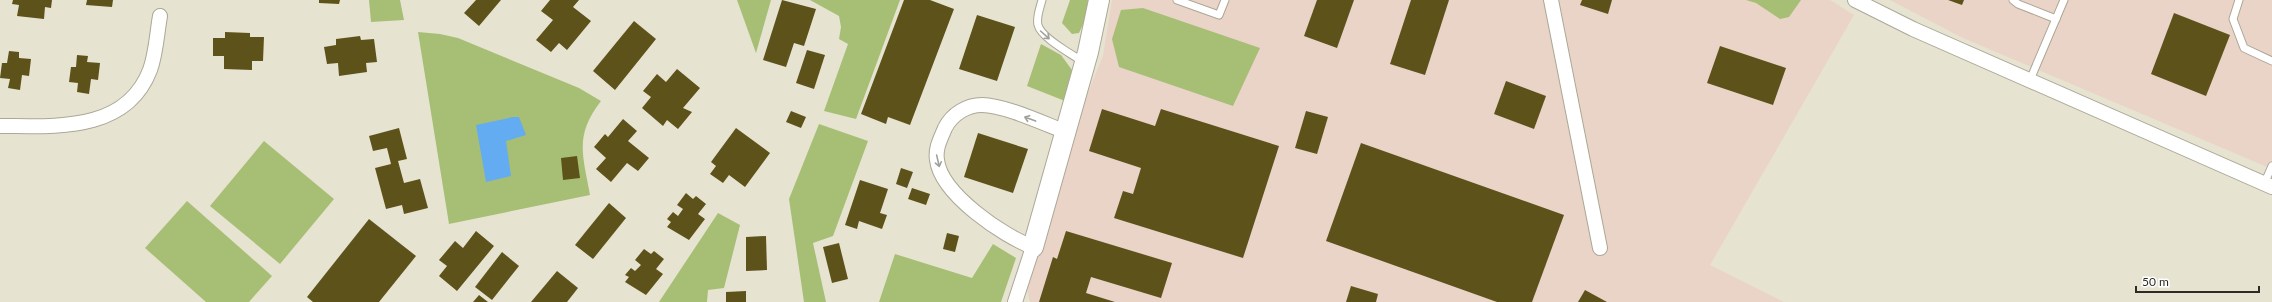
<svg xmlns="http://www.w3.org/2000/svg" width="2272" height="302" font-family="Lato,sans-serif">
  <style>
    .industrial { fill: #ead3c7 }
    .green { fill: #a6bf75 }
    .water { fill: #63acf1 }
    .building { fill: #5e521b }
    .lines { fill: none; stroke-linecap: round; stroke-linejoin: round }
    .lane-casing { stroke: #aba897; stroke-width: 9 }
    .street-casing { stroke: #aba897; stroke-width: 16 }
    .secondary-casing { stroke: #aba897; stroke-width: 22 }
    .lane { stroke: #fff; stroke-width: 7 }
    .street { stroke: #fff; stroke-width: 14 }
    .secondary { stroke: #fff; stroke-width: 20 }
    .oneway { stroke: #a0a09c }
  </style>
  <rect width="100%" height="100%" fill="#e7e3d1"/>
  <g class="industrial">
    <path d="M1112,0H1830L1854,15L1710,265L1784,302H1030L1027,289L1086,97L1103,56Z"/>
    <path d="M1890,0H2272V169L1963,38Z"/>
  </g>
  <g class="green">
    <path d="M369,0H400L404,20L371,22Z"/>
    <path d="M737,0H771L756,53Z"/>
    <path d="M810,0H900L856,119L824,111L848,44L839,39L841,27L839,16Z"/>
    <path d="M1070,0H1088L1085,20L1079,33L1072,34L1062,23Z"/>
    <path d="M1746,0H1801L1789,17L1780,19L1756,3Z"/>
    <path d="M1143,8L1260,48L1233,106L1119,67L1112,39L1121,10Z"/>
    <path d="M418,32L440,34L458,38L579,88L601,101C574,136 583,155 590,195L449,224Z"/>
    <path d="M1041,44L1061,55L1072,70L1065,101L1027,86Z"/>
    <path d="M819,124L868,141L833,236L813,243L826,302H804L789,199Z"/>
    <path d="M264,141L334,199L280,264L210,206Z"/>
    <path d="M187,201L272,276L249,302H206L145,248Z"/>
    <path d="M718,213L740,225L724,288L708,290L707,302H659Z"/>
    <path d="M993,244L1016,258L1001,302H879L895,254L972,278Z"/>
  </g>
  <path class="water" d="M513,117H519L526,135L506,141L511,176L486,182L476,125Z"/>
  <g class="building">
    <path d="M13,0H52L51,8L45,7L44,19L17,16L19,5L12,4Z"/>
    <path d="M87,0H113L112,7L86,5Z"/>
    <path d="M319,0H340L339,4L319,3Z"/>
    <path d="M476,0H501L479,26L464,13Z"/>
    <path d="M550,0H579L573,7L591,21L567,50L559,43L551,52L536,40L553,20L541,11Z"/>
    <path d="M782,0L816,9L804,46L794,43L786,67L763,60Z"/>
    <path d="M904,0H930L954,9L910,125L888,117L886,124L861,114Z"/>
    <path d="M1317,0H1354L1337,48L1304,36Z"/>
    <path d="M1411,0H1449L1425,75L1390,64Z"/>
    <path d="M1582,0H1612L1608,14L1580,5Z"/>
    <path d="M1948,0H1964L1962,5Z"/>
    <path d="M2174,13L2230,35L2206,96L2151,74Z"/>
    <path d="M977,15L1015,27L997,81L959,69Z"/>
    <path d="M634,21L656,39L615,90L593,71Z"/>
    <path d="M225,32L250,33V37H264L263,61H252V70L224,69V56H213V38H225Z"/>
    <path d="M360,36L361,40L374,39L377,62L366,63L367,72L339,76L338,63L327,64L324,47L336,45V39Z"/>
    <path d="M1720,46L1786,68L1773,105L1707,83Z"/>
    <path d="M807,50L825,55L814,89L796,83Z"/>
    <path d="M9,51L19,52V58L31,59L29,76L22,75L20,90L8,88L10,79L0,78L2,63H7Z"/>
    <path d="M77,55L88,56L87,62L100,63L98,80L91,79L89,94L77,92L78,83L69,82L71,67H76Z"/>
    <path d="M677,69L700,88L683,108L692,112L678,129L667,120L663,126L642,108L651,97L643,91L657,74L666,82Z"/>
    <path d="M1506,81L1546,96L1534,129L1494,114Z"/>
    <path d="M1102,109L1155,126L1161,109L1279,146L1243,258L1114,218L1123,191L1133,194L1141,168L1089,151Z"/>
    <path d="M791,111L806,117L801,128L786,122Z"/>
    <path d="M1306,111L1328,117L1317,154L1295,148Z"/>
    <path d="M623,119L637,131L628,141L649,158L638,171L627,163L611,182L596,169L606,158L594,147L605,134L608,137Z"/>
    <path d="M399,128L407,159L398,161L404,183L420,179L428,208L404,214L402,205L386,209L375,168L391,164L387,148L373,151L369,136Z"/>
    <path d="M736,128L770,153L745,187L729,175L723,183L710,174L716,166L711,162Z"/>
    <path d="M978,133L1028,149L1013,193L964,177Z"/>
    <path d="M1361,143L1564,215L1532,302H1497L1326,241Z"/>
    <path d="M577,156L580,178L563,180L561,158Z"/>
    <path d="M901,168L913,172L907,188L896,184Z"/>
    <path d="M860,180L888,189L880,213L887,215L882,229L859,221L857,229L845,225Z"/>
    <path d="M912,188L930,194L926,205L908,199Z"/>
    <path d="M686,193L693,199L696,196L706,204L698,214L705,219L689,240L667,227L671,222L667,219L673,212L678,216L683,209L677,205Z"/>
    <path d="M609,203L626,218L593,259L575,245Z"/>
    <path d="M369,219L416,256L379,302H313L307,297Z"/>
    <path d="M476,231L494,246L457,291L439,276L447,266L439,260L455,241L463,248Z"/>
    <path d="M1066,231L1172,263L1161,298L1091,277L1086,293L1115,302H1039L1053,257L1057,259Z"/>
    <path d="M947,233L959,236L955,252L943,249Z"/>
    <path d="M766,236L767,270L746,271V237Z"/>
    <path d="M839,243L848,279L832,283L823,247Z"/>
    <path d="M644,249L651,254L654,251L664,259L656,269L663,274L646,295L625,282L629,277L625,275L631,268L635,271L641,265L635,260Z"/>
    <path d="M502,252L519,266L492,300L475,287Z"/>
    <path d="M557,271L578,288L567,302H531Z"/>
    <path d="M1351,286L1378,294L1376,302H1346Z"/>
    <path d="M1585,290L1607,302H1578Z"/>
    <path d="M746,291V302H726V292Z"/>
    <path d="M479,295L488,302H473Z"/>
  </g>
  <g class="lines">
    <g class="lane-casing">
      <g id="lane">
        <path d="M1042,0C1040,8 1036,17 1038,25C1041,38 1072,54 1083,62"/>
        <path d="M1177,0L1219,15L1225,0"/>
        <path d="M2013,0L2018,4L2056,19"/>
        <path d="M2239,0L2233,19L2244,48L2272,61"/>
        <path d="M2030,80L2064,0"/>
        <path d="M2264,184L2272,166"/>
      </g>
    </g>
    <g class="street-casing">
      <g id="street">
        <path d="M1551,0L1600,248"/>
        <path d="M1855,0L1913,29L2272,187"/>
        <path d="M0,126C54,126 126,133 150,70C156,54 157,33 160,16"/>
        <path d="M1015,302L1033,247C1003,236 941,194 937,160C935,148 941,138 945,128C952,114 967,105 982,105C1004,105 1045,124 1066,132"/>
      </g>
    </g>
    <g class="secondary-casing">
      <path id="secondary" d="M1033,247L1088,52L1099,0"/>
    </g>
    <use href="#lane" class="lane"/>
    <use href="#street" class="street"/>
    <use href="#secondary" class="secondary"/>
  </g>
  <defs><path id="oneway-shaft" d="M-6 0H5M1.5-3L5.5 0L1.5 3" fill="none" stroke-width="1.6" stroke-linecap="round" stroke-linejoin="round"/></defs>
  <g class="oneway">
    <use href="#oneway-shaft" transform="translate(1045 35) rotate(42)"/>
    <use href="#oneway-shaft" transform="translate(1030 119) rotate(-160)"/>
    <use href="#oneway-shaft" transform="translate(938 161) rotate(77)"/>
  </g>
  <path d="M2136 286v6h123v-6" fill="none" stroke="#2d2b24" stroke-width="2"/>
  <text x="2142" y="286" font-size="12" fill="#2d2b24" stroke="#ffffff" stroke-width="3" paint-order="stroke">50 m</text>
</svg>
